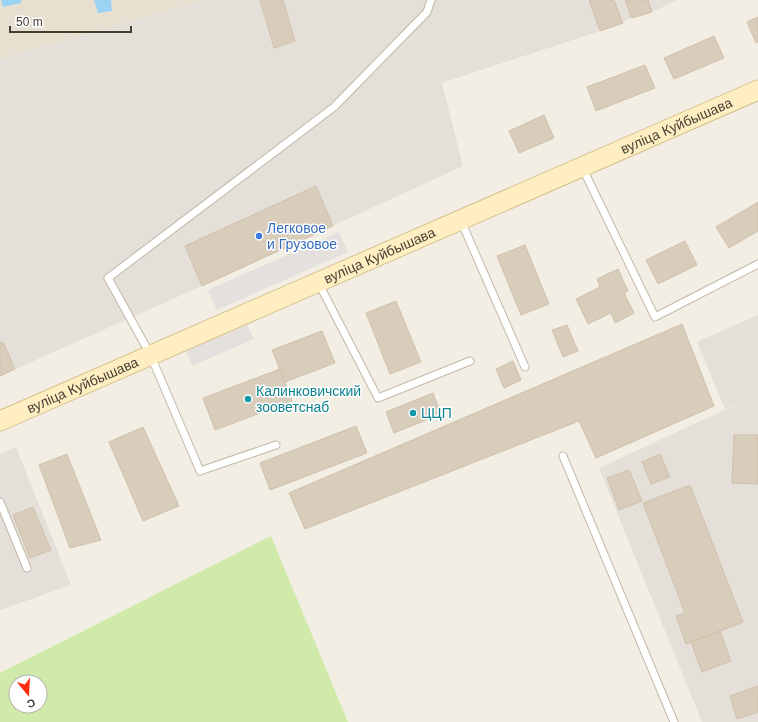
<svg xmlns="http://www.w3.org/2000/svg" width="758" height="722" font-family="Arial,sans-serif">
  <style>
    .residential { fill: #e7e0d1 }
    .industrial { fill: #e5dfd9 }
    .green { fill: #cfeaa9; fill-rule: evenodd }
    .parking { fill: #e3e0dd }
    .water { fill: #9bd3f4 }
    .building { fill: #d8ccbb; stroke: #d0c1ab }
    .lines { fill: none; stroke-linecap: round; stroke-linejoin: round }
    .service-casing { stroke: #c2b8a9; stroke-width: 9 }
    .secondary-casing { stroke: #d6c290; stroke-width: 21 }
    .service { stroke: #fff; stroke-width: 7 }
    .secondary { stroke: #ffeec2; stroke-width: 19 }
    .shop-dot { fill: #3f7fe0; stroke: #fff; stroke-width: 1.5 }
    .culture-dot { fill: #0f9aa8; stroke: #fff; stroke-width: 1.5 }
    .labels { text-anchor: middle; stroke-width: 3; stroke-linejoin: round; paint-order: stroke }
    .street-label { font-size: 14px; fill: #453e33; stroke: #fff }
    .shop-label { font-size: 14px; fill: #366cbe; stroke: #fff; text-anchor: start }
    .culture-label { font-size: 14px; fill: #0d838f; stroke: #fff; text-anchor: start }
  </style>
  <rect width="100%" height="100%" fill="#f3eee4"/>
  <path class="residential" d="M0,0H205L0,59Z"/>
  <g class="industrial">
    <path d="M205,0H678L652,12L632,18L600,31L442,83L463,166L202,286L0,376V59Z"/>
    <path d="M758,315V722H702L599,468L742,402L725,409L697,342Z"/>
    <path d="M16,447L71,585L0,610V454Z"/>
  </g>
  <path class="green" d="M271,536L348,722H0V673ZM16,682H40V706H16Z"/>
  <g class="parking">
    <path d="M339,232L348,252L217,310L208,290Z"/>
    <path d="M247,325L254,339L192,366L186,351Z"/>
  </g>
  <g class="water">
    <path d="M1,0H21V3L3,7Z"/>
    <path d="M94,0H111L112,11L98,13Z"/>
  </g>
  <g class="building">
    <path d="M260,0H283L295,41L274,48Z"/>
    <path d="M589,0H614L623,23L600,31Z"/>
    <path d="M625,0H648L652,12L632,18Z"/>
    <path d="M758,17V42L756,43L747,22Z"/>
    <path d="M714,36L724,58L674,79L664,58Z"/>
    <path d="M645,65L655,88L596,111L587,87Z"/>
    <path d="M544,115L554,138L519,153L509,131Z"/>
    <path d="M316,186L333,226L202,286L185,246Z"/>
    <path d="M758,202V231L729,248L716,227Z"/>
    <path d="M685,241L697,265L658,284L646,260Z"/>
    <path d="M525,245L549,304L521,315L497,256Z"/>
    <path d="M618,269L628,291L624,293L634,313L615,323L611,313L588,324L576,299L600,287L597,279Z"/>
    <path d="M396,301L421,362L390,374L366,313Z"/>
    <path d="M682,324L714,406L596,458L579,421L305,529L289,493Z"/>
    <path d="M567,325L578,351L563,357L552,330Z"/>
    <path d="M322,331L335,363L285,382L272,350Z"/>
    <path d="M3,342L15,369L0,376V343Z"/>
    <path d="M513,361L521,380L504,388L496,369Z"/>
    <path d="M280,369L292,401L215,430L203,398Z"/>
    <path d="M433,393L441,414L394,433L386,412Z"/>
    <path d="M356,426L367,453L270,490L260,463Z"/>
    <path d="M143,427L179,506L143,521L109,442Z"/>
    <path d="M734,435H758V484L732,483Z"/>
    <path d="M67,454L101,540L70,548L39,465Z"/>
    <path d="M660,454L670,477L651,484L642,462Z"/>
    <path d="M629,470L642,501L619,510L607,478Z"/>
    <path d="M690,485L743,622L686,644L676,616L685,613L643,503Z"/>
    <path d="M33,507L51,550L30,558L13,515Z"/>
    <path d="M720,631L731,661L702,672L691,642Z"/>
    <path d="M758,686V712L737,719L730,696Z"/>
  </g>
  <g class="lines">
    <g class="service-casing">
      <g id="service">
        <path d="M582,167L655,317L758,264"/>
        <path d="M461,221L525,367"/>
        <path d="M318,282L378,398L470,361"/>
        <path d="M276,445L200,471L150,354L108,278L334,107L427,12L431,0"/>
        <path d="M563,456L674,722"/>
        <path d="M0,502L27,568"/>
      </g>
    </g>
    <g class="secondary-casing">
      <g id="secondary">
        <path id="s1" d="M0,421L758,90"/>
      </g>
    </g>
    <use href="#service" class="service"/>
    <use href="#secondary" class="secondary"/>
  </g>
  <circle class="shop-dot" cx="259" cy="236" r="4"/>
  <g class="culture-dot">
    <circle cx="248" cy="399" r="4"/>
    <circle cx="413" cy="413" r="4"/>
  </g>
  <g class="labels">
    <g class="street-label">
      <text dy="5" stroke="none"><textPath href="#s1" startOffset="738">вуліца Куйбышава</textPath></text>
      <text dy="5" stroke="none"><textPath href="#s1" startOffset="414">вуліца Куйбышава</textPath></text>
      <text dy="5" stroke="none"><textPath href="#s1" startOffset="90">вуліца Куйбышава</textPath></text>
    </g>
    <g class="shop-label">
      <text x="267" y="233">Легковое<tspan x="267" dy="16">и Грузовое</tspan></text>
    </g>
    <g class="culture-label">
      <text x="256" y="396">Калинковичский<tspan x="256" dy="16">зооветснаб</tspan></text>
      <text x="421" y="418">ЦЦП</text>
    </g>
  </g>
  <g transform="translate(28 694) rotate(162)"><circle r="19" fill="#ffffff" stroke="#b5b2ad"/>
  <path d="M0-3L7 15L0 10L-7 15Z" fill="#ff2b0f"/>
  <text y="-6" font-size="11" font-weight="bold" text-anchor="middle" fill="#453e33">С</text>
  </g>
  <path d="M10 26v6h121v-6" fill="none" stroke="#453e33" stroke-width="2"/>
  <text x="16" y="26" font-size="12" fill="#453e33" stroke="#ffffff" stroke-width="3" paint-order="stroke">50 m</text>
</svg>
